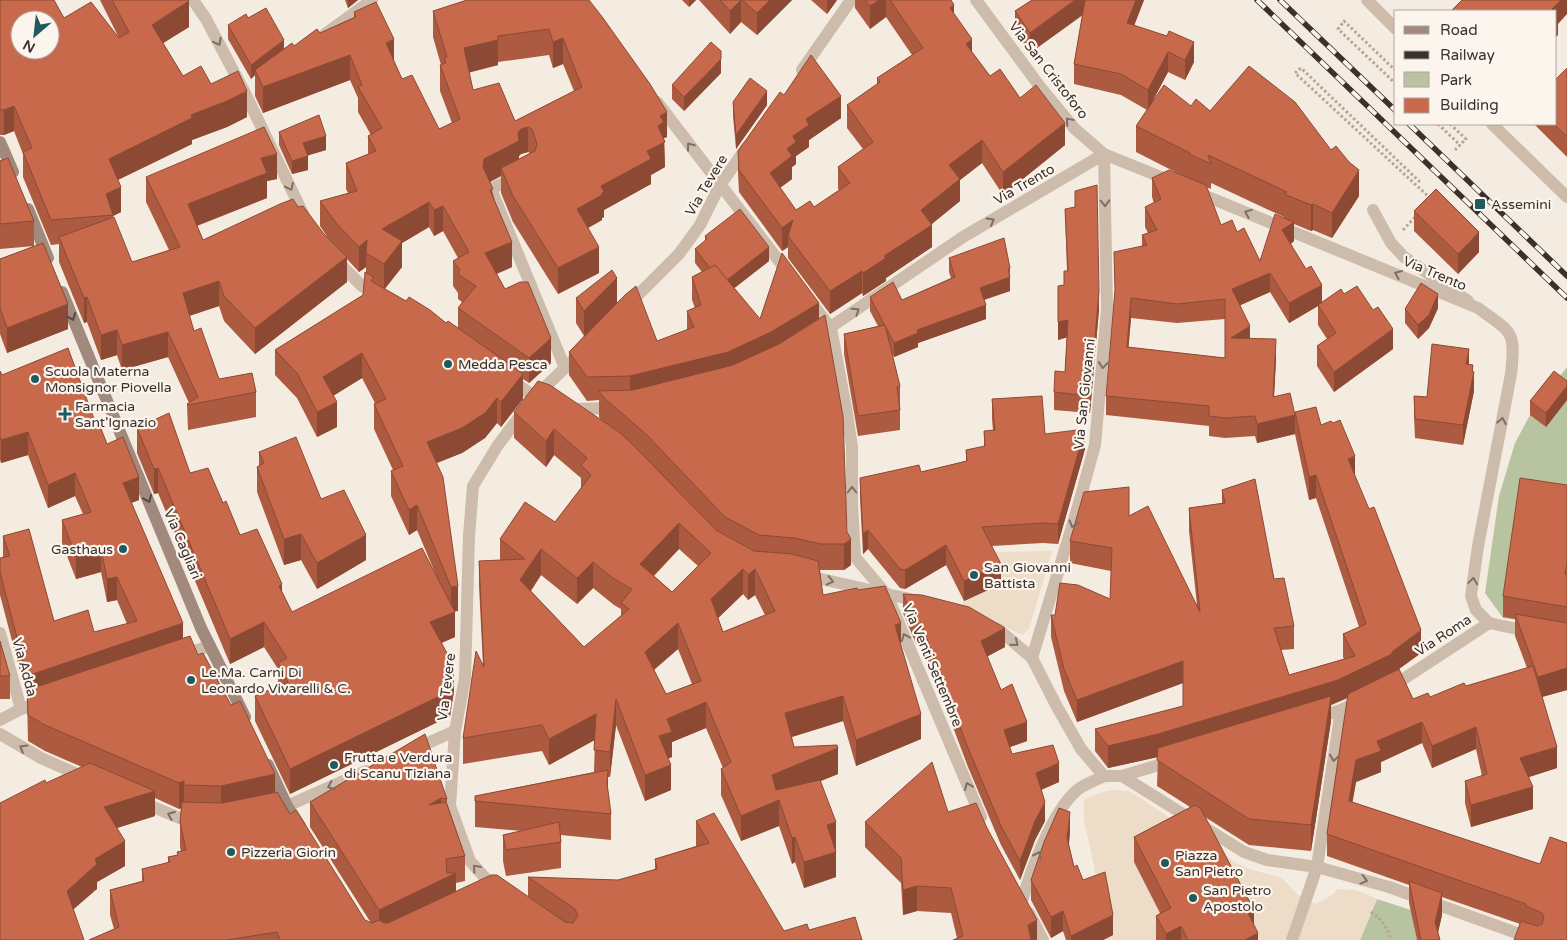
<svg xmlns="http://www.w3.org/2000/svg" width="1567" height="940" font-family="'Varela Round',sans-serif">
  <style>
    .green { fill: #b8c4a0 }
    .plaza { fill: #ecdcc8 }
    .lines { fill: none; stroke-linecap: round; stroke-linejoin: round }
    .path { stroke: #b9a596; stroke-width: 3; stroke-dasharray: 2.5 2.5; stroke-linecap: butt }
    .service { stroke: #cdbbac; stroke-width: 12 }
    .pedestrian { stroke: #cdbbac; stroke-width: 12 }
    .minor { stroke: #cdbbac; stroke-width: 12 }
    .tertiary { stroke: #cdbbac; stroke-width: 12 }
    .secondary { stroke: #a18a7d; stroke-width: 12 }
    .rail-casing { stroke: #3b302b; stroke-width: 5.5 }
    .rail { stroke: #fbf5ee; stroke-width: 4; stroke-dasharray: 11; stroke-linecap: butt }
    .wall { fill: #ac5a40; fill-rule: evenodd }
    .shaded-wall { fill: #8c4a34 }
    .building { fill: #c8694b; stroke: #8c4a34; fill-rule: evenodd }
    .oneway { stroke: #7d6f65 }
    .oneway2 { stroke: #544640 }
    .poi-dot { fill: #1f5a5e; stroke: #fbf5ee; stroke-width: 2 }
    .labels { text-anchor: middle; stroke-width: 4.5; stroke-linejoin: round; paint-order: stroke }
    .street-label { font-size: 14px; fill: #3b302b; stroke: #fbf5ee }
    .poi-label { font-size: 14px; fill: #3b302b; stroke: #fbf5ee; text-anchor: start }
  </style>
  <rect width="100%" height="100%" fill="#f4ebe1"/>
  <g class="green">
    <path d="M1567,367V625L1503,618L1485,593L1499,496L1515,443L1530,415Z"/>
    <path d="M1377,899L1411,910L1417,940H1360Z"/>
  </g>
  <g class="plaza">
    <path d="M983,550L1000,552L1052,551L1029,629L1022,635L963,605L964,601L1000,584Z"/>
    <path d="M1114,790L1128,791L1139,797L1233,861L1249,869L1282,878L1298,895L1316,904L1334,894L1337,889L1356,890L1377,899L1360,940H1103L1112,935L1098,894L1094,865L1084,820V800L1102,792Z"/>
  </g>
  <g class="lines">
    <g class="path">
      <path d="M1396,71L1344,21L1338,29L1396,84"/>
      <path d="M1438,124L1460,145"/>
      <path d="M1450,124L1466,139L1454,151"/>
      <path d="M1420,182L1301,68L1295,73L1430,198"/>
      <path d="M1403,230L1416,216"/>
      <path d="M1371,912C1382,920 1387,927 1391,940"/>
    </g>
    <path class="service" d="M1373,210L1391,243L1404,257L1468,301"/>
    <path class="pedestrian" d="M1292,940L1317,867"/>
    <g class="minor">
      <path d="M193,0L206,19L245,93L307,222"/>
      <path d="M1367,0L1396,29"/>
      <path d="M325,34L372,0"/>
      <path d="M802,70L851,0"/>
      <path d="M657,102L789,274"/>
      <path d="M1492,124L1567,197"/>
      <path d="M515,177L491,189L565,368"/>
      <path d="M336,260L362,286L378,295"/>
      <path d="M809,300L831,328L846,408L852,447V504L855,557L887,595L981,817"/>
      <path d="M628,305L679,254L700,225L720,185L747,147"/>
      <path d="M813,339L963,237L1104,154L1107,309L1095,445L1077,510L1032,658"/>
      <path d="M510,379L535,397L544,401"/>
      <path d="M535,397L580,353"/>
      <path d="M568,409L615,408"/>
      <path d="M804,575L918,601"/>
      <path d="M991,627L998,629L1032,658L1056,705L1081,749L1104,776H1122L1172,761"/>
      <path d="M0,633L21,709"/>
      <path d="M181,655L210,646"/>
      <path d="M1389,686L1402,680L1489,623"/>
      <path d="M1316,718L1341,710L1360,701"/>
      <path d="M0,720L21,709L42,702"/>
      <path d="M0,734L41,758L86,778"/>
      <path d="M414,749L455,731"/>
      <path d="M1122,776L1244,852L1267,860L1317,867L1389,887L1536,940"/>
      <path d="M139,801L182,819H195"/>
      <path d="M277,808L287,806L366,771"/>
      <path d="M1317,867L1341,710"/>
      <path d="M496,890L470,861L450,806L455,731L465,678L469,536L473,486L498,445L523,412"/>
      <path d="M1022,901C1031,870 1051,815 1074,793C1081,785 1095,781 1104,776"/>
      <path d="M1029,913L1043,940"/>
    </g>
    <g class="tertiary">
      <path d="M976,0L1041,88L1075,129L1104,154L1173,182"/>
      <path d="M1196,192L1478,308C1512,333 1516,330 1511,374L1478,546L1471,596L1476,610L1489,623L1531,632"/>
    </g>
    <g class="secondary">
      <path d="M0,142L13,172"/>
      <path d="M28,209L48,258"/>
      <path d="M62,292L201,628L245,717"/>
      <path d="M268,765L287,806L300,826"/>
    </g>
    <g class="rail-casing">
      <g id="rail">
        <path d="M1257,0L1567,298"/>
        <path d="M1280,0L1396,111"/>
        <path d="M1409,124L1567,276"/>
      </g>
    </g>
    <use href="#rail" class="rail"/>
  </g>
  <g class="wall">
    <path d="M0,0L64,18L119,38L100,0H188L189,27L163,43L183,76L211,84L247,117L227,127L192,140V144L118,180L121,212L113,216V217L132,262L169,250L146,202V177L277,179L267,181V198L197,226L203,240L298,207L330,241L320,226V201L348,193L346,189V163L368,154V136L371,135L358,112V98L350,80L263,113L255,96V75L251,79L228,39V25L248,18L284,49L294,46L320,33L354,17V12L394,62L402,79L439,129L452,123L440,91V65H441L433,37V11L589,0L667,137L664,138L665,167L651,175V184L604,210V217L602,218V220L588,228L599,273L558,294L513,222L501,193V176L490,182L512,267L496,274L551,363L529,383L523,379V399L501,427L497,423L485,438L462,453L436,463L458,611H455V637L442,643L454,691L450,716L290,794L255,721V696L278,686V669L264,647L230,664L158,493L154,494L137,453V428L190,473L223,503L240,535L282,592L292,612L436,575L417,530L409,535L391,496V471L393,470L374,429V404L375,403L362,378L333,396L337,427L317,437L297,398L275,375V350L363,295L366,273V267L359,272L347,259V282L255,354L224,321L219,306L189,316L194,331L219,379L256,392V417L188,430L187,404L189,403L168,357L122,370L117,355L101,360L87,322L84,323L59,262V244L51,245L23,177V154L14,131L4,135H0ZM549,55L553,68L563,64L574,91L515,121L473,90L469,72L498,65V62ZM528,152L530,153L519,159V156L521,154ZM429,227L434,236L443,231L458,258L453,261V286L458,293V299L462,302L458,308V328L446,323L406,301L385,289L402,267V243Z"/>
    <path d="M345,0H358L348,8Z"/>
    <path d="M682,0H696L689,7Z"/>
    <path d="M699,0H792L757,35L741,22L730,34Z"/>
    <path d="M811,0H837L827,14Z"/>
    <path d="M855,0H951L954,14L972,53L990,76L1020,98L1065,145L1003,195L982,163L960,180V201L932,224V247L886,278V281L863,296L862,293L830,314L788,258V247L782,251L739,192L738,174V151L784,95L841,118L809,140V147L796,156V164L792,167V179L780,188L796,210L814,207L839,190L838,189V167L863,149L847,128V105L877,84V78L912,55L886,17L870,29L855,8Z"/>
    <path d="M1032,0H1144L1134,26L1194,62L1185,80L1168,72L1153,100L1191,106L1210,111L1359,196L1332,238L1313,230L1311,231L1294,224V241L1291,244L1322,302L1344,294L1393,349L1334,392L1317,366V346L1327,339L1318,325V306L1289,323L1270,292L1240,305L1250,338L1276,359L1274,396L1295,415L1321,425L1355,476L1421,653L1399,669L1413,699L1430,697L1527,668L1515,636V619L1503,617V596L1567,485V690L1542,697L1557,768L1528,777L1533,809L1471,827L1465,803V781L1482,776L1476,749L1432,768L1422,743L1381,762V772L1356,782L1352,802L1540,864L1567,940L1442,897V915L1438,933L1440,940H1417L1409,903V885L1327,856V834L1348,698L1338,702L1331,705V721L1311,851L1249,845L1205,817L1254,925L1258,940H1156V916L1160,913L1134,862V837L1190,807L1157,786L1158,757L1108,768L1095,751V729L1183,706V683L1077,722L1064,691L1051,637V615H1055L1110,599L1111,571L1070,563V541L1129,516L1197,605L1189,531V508L1222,503V490L1274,579L1294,626V649L1281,650L1289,675L1344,659L1343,657V634L1359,627L1316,498L1309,500L1295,434L1257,443L1255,436L1225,438L1209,436V426L1106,415V396L1142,246V235L1148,233L1145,227V207L1154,203L1152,197V178H1187L1136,152V126L1147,110L1121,95L1074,84V64L1083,14L1030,53L1015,31V11ZM1211,183L1284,217L1260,261L1237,232L1221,225L1206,187L1211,189ZM1131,318L1177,323L1225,319V358L1128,347Z"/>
    <path d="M1567,68V157L1534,124H1556Z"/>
    <path d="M721,73L684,111L672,99V85Z"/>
    <path d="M733,102L767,105L736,149L733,116Z"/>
    <path d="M279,132L326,150L308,155V170L292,174L279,145Z"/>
    <path d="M0,161L34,221V246L68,329L7,353L0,334V259L34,246L0,249Z"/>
    <path d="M1065,209L1099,309L1090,413L1054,410V392L1065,372L1067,337L1058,340V286L1064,285V271H1067Z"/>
    <path d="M1414,211L1479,252L1458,274L1414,231Z"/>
    <path d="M705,236L769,261L734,288L760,319H819L851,565L844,570H820L823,595L858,590L901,646L921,739L856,766L843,721L792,737L794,747L838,774L820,781L836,848V877L804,888L795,862L792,864L779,826L741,841L721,795V769L723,768L706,728L672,742V757L668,758L671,790L645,801L616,725L610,777H608V793L611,814V840L561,835V868L506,876L503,861V835L522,831L475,827V796L594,772L595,740L549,765L542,751L463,764V738L483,665L479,586V561L500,560V539L555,522L581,489V478L554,455L546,467L514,438V412L602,421L599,417V400L587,401L569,375V352L584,336L576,323V298L617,304L657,341L687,330V311L695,308L692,300V277L702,272L695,263V249L705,241ZM679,549L698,566L672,592L654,576ZM541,575L577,604L593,588L614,605L621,609V616L584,647L531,591ZM743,594L748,600L755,595L765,615L723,632L718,618ZM678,649L692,684L666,694L654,670Z"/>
    <path d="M949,258L1010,268V291L984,300L986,319L918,343V347L894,357L892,353L900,386V430L858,436L844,354V334L878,326L870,311V297L902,300L951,278L949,272Z"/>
    <path d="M1438,308L1429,328L1418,339L1405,323V309Z"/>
    <path d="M1469,364L1473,371L1474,391L1463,445L1415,438L1414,416V396L1427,397Z"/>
    <path d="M0,371L2,375L97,427L139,500L131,503L183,638L198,655L275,792L290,814L365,920L371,923L310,827V802L425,734L433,757V763L447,799V803L465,856V881L456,883V891L528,896V877L618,880L655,869V859L696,846V821L784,931L809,930L862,940H89L114,929L110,915V890L142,881V869L168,863V857L177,855V852L181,851L180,847V822L181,808L179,809L155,798V816L117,828L125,866L97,882V889L0,940L46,783L82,767L45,751L28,741L27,698L0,595V558H3V536L54,621L94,632L127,624L117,600L107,602L101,572L76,579L62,543V520L83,514L75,496L48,508L28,455L1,463L0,460Z"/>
    <path d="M1567,381V400L1546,427L1530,415V401Z"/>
    <path d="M992,399L1045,434L1085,449L1058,544L1043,543L992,546L1001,584L964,601L946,565L905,589L900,588L868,549L863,554L860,498V478L921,472L966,461V450L984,447V431H993L992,419Z"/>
    <path d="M259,452L321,499L366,560L317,589L301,560L284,565L257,492V467L259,466Z"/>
    <path d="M903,594L1005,647L987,656L1001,690L1027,741L1010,747L1012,754L1059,782L1041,790L1045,821L1035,840L1020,880L1001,845L968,767L921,642L916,644L903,613Z"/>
    <path d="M0,641L10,676V699H0Z"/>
    <path d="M948,812L987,828L1037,940L957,938L951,913L917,911L903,915L901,883L865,847V822Z"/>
    <path d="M1070,832L1069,845L1074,867L1083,880L1113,935L1103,940H1066L1063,931L1051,938L1031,900V880Z"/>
  </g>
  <g class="shaded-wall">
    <path d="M348,0H358L348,8Z"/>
    <path d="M689,0H696L689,7Z"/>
    <path d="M741,0V22L730,34V11Z"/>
    <path d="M770,0H792L757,35V13Z"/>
    <path d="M827,0H837L827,14Z"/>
    <path d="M879,0H886V17L870,29V6Z"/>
    <path d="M1075,0H1087V12L1030,53V33Z"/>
    <path d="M1136,0H1144L1127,43V23Z"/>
    <path d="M1561,0H1567V14L1558,24V35L1556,37V11H1552V9Z"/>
    <path d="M189,1V27L152,50V25Z"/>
    <path d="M954,5V28L950,8Z"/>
    <path d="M563,38V64L553,68V42Z"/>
    <path d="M394,39V64L386,43Z"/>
    <path d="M972,39V62L966,44Z"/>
    <path d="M284,40V54L255,70V75L251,79V65Z"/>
    <path d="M498,40V65L464,74V48Z"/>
    <path d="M1194,42V62L1185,80V60Z"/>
    <path d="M1168,52V72L1148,110V90Z"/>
    <path d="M350,55V80L263,113V87Z"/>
    <path d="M721,59V73L684,111V97Z"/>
    <path d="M247,91V117L227,127L192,140V144L109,184V159L191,115Z"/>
    <path d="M767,91V105L736,149V135Z"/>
    <path d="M841,96V118L809,140V147L796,156V164L792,167V179L770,195V173L787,149L793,136L806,119Z"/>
    <path d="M14,106V131L4,135V110Z"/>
    <path d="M667,112V137L664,138L665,167L651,175V184L604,210V217L602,218V220L577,234V209L601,186L647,151L658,126L660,116Z"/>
    <path d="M1065,123V145L1003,195V172Z"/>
    <path d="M528,127V152L521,154L519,156V167L501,168V176L484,185L483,167L484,159L521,129Z"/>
    <path d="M326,136V150L303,157V143Z"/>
    <path d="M982,140V163L960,180V201L924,230L932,225V247L886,278V281L863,296V273L884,256L921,210L949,165Z"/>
    <path d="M277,154V179L267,181V198L188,229V204L261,158Z"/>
    <path d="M308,156V170L292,174V161Z"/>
    <path d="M1359,170V196L1332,238V213Z"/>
    <path d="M121,187V212L113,216L106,194Z"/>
    <path d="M429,202V227L402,243V267L384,289V264L382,229Z"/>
    <path d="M1313,204V230L1311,231V205Z"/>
    <path d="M443,206V231L434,236V210Z"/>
    <path d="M793,220L788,236V247L782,251V228Z"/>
    <path d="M1294,222V241L1282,249V230Z"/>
    <path d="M1479,232V252L1458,274V254Z"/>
    <path d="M367,240L366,267L359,272V247Z"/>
    <path d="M512,242V267L485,279V253Z"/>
    <path d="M599,247V273L558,294V268Z"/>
    <path d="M769,247V261L723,297V283Z"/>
    <path d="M347,257V282L255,354V328Z"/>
    <path d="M862,271V293L830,314V291Z"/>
    <path d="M1270,273V292L1232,309V289Z"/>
    <path d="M1010,277V291L980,301V288Z"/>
    <path d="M617,278V304L584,337V311Z"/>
    <path d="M219,281V306L183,318V293Z"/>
    <path d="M1322,285V304L1318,305V306L1289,323V303Z"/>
    <path d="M1099,291V309L1090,413V396Z"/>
    <path d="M1438,294V308L1429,328L1418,339V325Z"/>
    <path d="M87,297V322L84,323V298Z"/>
    <path d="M1131,298V318L1127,366V347Z"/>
    <path d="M819,303V326L771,356L630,400V376Z"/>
    <path d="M68,304V329L7,353V328Z"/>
    <path d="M986,305V319L918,343V347L894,357V343L917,330Z"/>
    <path d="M1068,320V337L1058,340V322Z"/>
    <path d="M1250,326V346L1231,338Z"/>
    <path d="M1393,329V349L1334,392V372Z"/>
    <path d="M117,330V355L101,360V335Z"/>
    <path d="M168,332V357L122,370V345Z"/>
    <path d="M551,338V363L529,383V358Z"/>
    <path d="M1276,339V359L1273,416V397Z"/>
    <path d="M1469,349V369L1466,364Z"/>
    <path d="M362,353V378L323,402V377Z"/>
    <path d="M1473,365V376L1474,372V391L1463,445V425Z"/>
    <path d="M523,374V399L501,427V402Z"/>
    <path d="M1567,386V400L1546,427V413Z"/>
    <path d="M497,398V423L485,438L462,453L427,467V442Z"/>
    <path d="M337,402V427L317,437V412Z"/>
    <path d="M1295,415V434L1257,443V424Z"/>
    <path d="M554,429V455L546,467V441Z"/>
    <path d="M1085,429V449L1058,544V524Z"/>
    <path d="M28,432V455L1,463V440Z"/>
    <path d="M1355,456V478L1348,459Z"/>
    <path d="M158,468V493L154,494V469Z"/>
    <path d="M75,473V496L48,508V485Z"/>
    <path d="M1316,475V498L1309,500V477Z"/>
    <path d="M139,477V500L123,506V483Z"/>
    <path d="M417,505V530L409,535V510Z"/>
    <path d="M679,523V549L640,589V564Z"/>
    <path d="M868,530V549L863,554V534Z"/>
    <path d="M301,534V560L284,565V539Z"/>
    <path d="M366,535V560L317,589V563Z"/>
    <path d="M851,539V565L844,570V544Z"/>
    <path d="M946,545V565L905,589V570Z"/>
    <path d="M101,549V572L76,579V556Z"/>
    <path d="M541,549V575L520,606V580Z"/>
    <path d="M593,562V588L577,604V578Z"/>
    <path d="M1001,564V584L964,601V581Z"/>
    <path d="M743,569V594L711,625V599Z"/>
    <path d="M755,569V595L748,600V575Z"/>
    <path d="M117,577V600L107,602V579Z"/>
    <path d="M282,584V609L279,586Z"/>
    <path d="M458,586V611L451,612V587Z"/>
    <path d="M455,612V637L430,647V622Z"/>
    <path d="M264,622V647L230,664V639Z"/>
    <path d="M183,623V646L27,699V676Z"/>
    <path d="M678,623V649L645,677V652Z"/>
    <path d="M901,623V649L895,625Z"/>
    <path d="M921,623V642L916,644V625Z"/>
    <path d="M1005,628V647L981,660V641Z"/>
    <path d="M1421,630V653L1392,674V676L1338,702L1331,705V721L1311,851V825L1158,757L1108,768V746L1392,652Z"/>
    <path d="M1183,661V683L1077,722V700Z"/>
    <path d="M454,666V691L450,716L290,794V769Z"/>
    <path d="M1567,668V690L1538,698V677Z"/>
    <path d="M843,696V721L785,739V713Z"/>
    <path d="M616,699V725L610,777V752Z"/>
    <path d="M706,702V728L672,742V757L659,762V736L667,719Z"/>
    <path d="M596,714V739L549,765V739Z"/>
    <path d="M921,714V739L856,766V740Z"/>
    <path d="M1027,722V741L1004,749V730Z"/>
    <path d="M1422,722V743L1381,762V772L1356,782L1349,823V801L1356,760L1377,741Z"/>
    <path d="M1476,727V749L1432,768V746Z"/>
    <path d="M1557,747V768L1520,780V758Z"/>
    <path d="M838,748V774L772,801V775Z"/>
    <path d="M1059,763V782L1036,792V773Z"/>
    <path d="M671,765V790L645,801V775Z"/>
    <path d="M608,770V795L607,783Z"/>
    <path d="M275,774V800L221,812V786Z"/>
    <path d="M184,781V807L179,809V783Z"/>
    <path d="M1533,787V809L1471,827V805Z"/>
    <path d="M155,791V816L104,832V807Z"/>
    <path d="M441,798V823L429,805Z"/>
    <path d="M779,800V826L741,841V816Z"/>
    <path d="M1045,802V821L1035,840L1020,880V861L1035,821Z"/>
    <path d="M1070,812V832L1067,858V838Z"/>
    <path d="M836,822V848L827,851V825Z"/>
    <path d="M795,837V862L792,864V838Z"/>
    <path d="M125,841V866L97,882V889L67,915V891L95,859Z"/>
    <path d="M836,852V877L804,888V862Z"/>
    <path d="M456,873V898L379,935V910Z"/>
    <path d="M917,886V911L903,915V890Z"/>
    <path d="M1442,893V915L1436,940L1435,922Z"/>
    <path d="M1254,910V935L1258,933V940H1245L1248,913Z"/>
    <path d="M1063,911V931L1051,938V917Z"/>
    <path d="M1113,915V935L1103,940H1071V936Z"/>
    <path d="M1037,920V940H1028V925Z"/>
    <path d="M1181,926V940H1166V934Z"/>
  </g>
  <g class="building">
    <path d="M0,0H54L64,18L91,2L119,38L129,32L112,0H188L189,1L152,25L183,76L201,66L211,84L238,71L247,91L227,101L191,115L192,118L109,159L121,187L106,194L113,215L51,220L23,152L32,148L14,106L4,110H0ZM20,20H50V50H20Z"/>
    <path d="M467,0H589L603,18L650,84L667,112L660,116L664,122L658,126L665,142L647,151L651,159L601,186L604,192L602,193V195L577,209L599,247L558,268L513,196L501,168L535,151L537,144L532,129L528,127L521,129L518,133L519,141L484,159L483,167L493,189L490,190L512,242L485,253L505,289L520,282H528L551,338L529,358L458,308L476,286L458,274L460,270L453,261L469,252L443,206L434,210L429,202L382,229L402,241L384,264L366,253L367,240L359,247L336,223L320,201L357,191L346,163L376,151L368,136L382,128L358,87L362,85L350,55L263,87L255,70L292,43L294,46L317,29L320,33L356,17L354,12L376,2L394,39L386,43L402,79L412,75L439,129L460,119L440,65L446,63L444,58L447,57L433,11ZM549,29L553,42L563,38L582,87L515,121L499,83L473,90L464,48L498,40V36Z"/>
    <path d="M720,0H741L730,11Z"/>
    <path d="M742,0H770L757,13Z"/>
    <path d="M865,0H879L870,6Z"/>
    <path d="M890,0H951L954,5L950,8L972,39L966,44L990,76L1000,69L1020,98L1036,85L1065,123L1003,172L982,140L949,165L960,179L921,210L932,225L884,256L886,258L863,273L862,271L830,291L788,236L793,220L782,228L739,170L738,151L780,92L784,95L811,55L841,96L806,119L809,125L793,136L796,142L787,149L792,156L770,173L796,210L810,201L814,207L850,183L838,167L873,142L847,105L880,82L877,78L923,48Z"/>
    <path d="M1032,0H1075L1030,33L1015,11Z"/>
    <path d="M1085,0H1136L1127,23L1167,36L1169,31L1194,42L1185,60L1168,52L1148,90L1121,74L1074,64Z"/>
    <path d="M1462,0H1561L1552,9L1554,11H1451Z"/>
    <path d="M266,8L284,40L251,65L228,25L246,14L248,18Z"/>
    <path d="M711,42L721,51V59L684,97L672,85Z"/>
    <path d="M1249,66L1295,102L1331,150L1336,146L1349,162L1359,170L1332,213L1313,204L1311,205L1284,194L1287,192L1208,155L1211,164L1189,154L1190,153L1136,126L1164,85L1191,106L1196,99L1210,111Z"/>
    <path d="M1567,68V137L1554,124H1556V79Z"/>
    <path d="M750,78L767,91L736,135L733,102Z"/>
    <path d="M319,115L326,136L303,143L308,156L292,161L279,132Z"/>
    <path d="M264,127L277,154L261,158L267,173L188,204L203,240L280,204L293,199L298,207L303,206L324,234L347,257L255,328L224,296L219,281L183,293L194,331L201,328L219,379L252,373L256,392L188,405L187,404L198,397L168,332L122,345L117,330L101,335L87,297L84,298L59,237L114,217L132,262L180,247L146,177Z"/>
    <path d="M8,158L34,221L0,224V161Z"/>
    <path d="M1169,170L1206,185L1221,225L1232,220L1237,232L1244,228L1260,261L1275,214L1294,222L1282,230L1306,269L1311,266L1322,285L1289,303L1270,273L1232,289L1250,326L1231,338L1276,339L1273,397L1290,393L1295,415L1257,424L1255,416L1225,418L1209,416V406L1106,396L1115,290L1114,252L1147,245L1142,235L1157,230L1145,207L1161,199L1152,178ZM1131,298L1177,304L1225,299V358L1127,347Z"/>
    <path d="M1097,185L1099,291L1090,396L1054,392L1055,371L1065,372L1068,320L1058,322V286L1064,285V271H1068L1065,209L1075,207V191Z"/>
    <path d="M1436,189L1479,232L1458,254L1414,211Z"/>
    <path d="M740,209L769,247L727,280L715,265L710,268L695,249L707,239L705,236Z"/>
    <path d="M1004,238L1010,268L1008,269L1010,277L980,288L986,305L917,330L918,333L894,343L870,297L893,282L902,300L955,277L949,258Z"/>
    <path d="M43,243L68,304L7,328L0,308V259Z"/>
    <path d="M782,253L819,303L771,332L728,352L630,376L587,377L569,352L625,295L636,286L657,341L694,327L687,311L701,305L692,277L715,265L760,319Z"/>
    <path d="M612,270L617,278L584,311L576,298Z"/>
    <path d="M365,272L374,277L371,281L406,301L409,297L430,310L446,323L448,321L523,374L501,402L497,398L485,413L462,428L427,442L443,477L458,586L451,587L417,505L409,510L391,471L403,466L374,404L386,399L362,353L323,377L337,402L317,412L297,373L275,350L363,295Z"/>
    <path d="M1421,283L1438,294L1429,315L1418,325L1405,309Z"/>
    <path d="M1357,286L1373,310L1378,307L1393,329L1334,372L1317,346L1336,333L1318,305L1341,289L1344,294Z"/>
    <path d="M825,315L843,416L847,532L851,539L844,544H821L794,538L759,535L725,517L646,434L603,397L599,391L633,390L733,365L779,344Z"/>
    <path d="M885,325L900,386L897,387L900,410L858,416L844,334Z"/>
    <path d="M1432,344L1469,349L1466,364L1473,365L1472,371L1474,372L1463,425L1415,419L1414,396L1427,397Z"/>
    <path d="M68,348L97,427L100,426L107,444L123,437L139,477L123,483L183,623L27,676L0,572V558L10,556L3,536L29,529L54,621L88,610L94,632L137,621L117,577L107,579L101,549L76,556L62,520L91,512L75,473L48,485L28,432L1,440L0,437V371L2,375Z"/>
    <path d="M1554,371L1567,381V386L1546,413L1530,401Z"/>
    <path d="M538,381L550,385L619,432L634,446L716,530L754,551L792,554L818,561L823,595L857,588L858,590L885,586L901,623L895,625L921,714L856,740L843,696L785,713L794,747L837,745L838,748L772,775L776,790L820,780L836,822L827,825L836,852L804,862L795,837L792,838L779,800L741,816L721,769L731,762L706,702L667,719L672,732L659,736L671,765L645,775L616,699L610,752L594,750L596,714L549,739L542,725L463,738L476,651L484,667L479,561L525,559L500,539L525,502L555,522L591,475L581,465L587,458L554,429L546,441L514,412ZM679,523L711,553L672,592L640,564ZM541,549L577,578L593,562L614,579L632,589L621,603L629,609L584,647L520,580ZM743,569L748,575L755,569L775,611L723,632L711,599ZM678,623L701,681L666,694L645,652Z"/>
    <path d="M1042,396L1045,434L1085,429L1058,524L1043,523L982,527L1001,564L964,581L946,545L905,570L900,569L868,530L863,534L860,478L919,465L921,472L967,461L966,450L985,446L984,431L995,430L992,399Z"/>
    <path d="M1316,407L1321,425L1331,421L1333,423L1340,420L1355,456L1348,459L1369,509L1374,507L1421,630L1392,652V654L1338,680L1158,734L1108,746L1095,729L1183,706V661L1077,700L1064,669L1051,615H1055L1060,583L1078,585L1110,599L1112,548L1070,541L1084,492L1129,487V516L1148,506L1200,612L1189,508L1225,503L1222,490L1255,479L1274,579L1284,578L1294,626L1274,628L1289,675L1355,656L1343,634L1366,624L1316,475L1309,477L1295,412Z"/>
    <path d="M169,413L190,473L208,468L223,503L226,501L240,535L257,529L282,584L279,586L292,612L422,548L455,612L430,622L454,666L450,691L290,769L255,696L288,682L278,663L287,658L264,622L230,639L158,468L154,469L137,428Z"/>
    <path d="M296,437L321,499L344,490L366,535L317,563L301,534L284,539L257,467L264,463L259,452Z"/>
    <path d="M1520,478L1567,485V564L1565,574H1567V607L1503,596Z"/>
    <path d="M903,594L922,595L969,607L1005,628L981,641L1001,690L1012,684L1027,722L1004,730L1012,754L1053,745L1059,763L1036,773L1045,802L1035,821L1020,861L1001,826L968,748L921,623L916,625Z"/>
    <path d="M1515,614L1567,623V668L1538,677Z"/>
    <path d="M190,636L198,655L203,653L231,705L240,701L275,774L221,786L184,785V781L179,783L45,725L28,715L27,690Z"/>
    <path d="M0,641L10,676H0Z"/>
    <path d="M1533,666L1557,747L1520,758L1533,787L1471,805L1465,781L1487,774L1476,727L1432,746L1422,722L1377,741L1381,751L1356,760L1349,801L1540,864L1550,837L1567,843V940H1514L1521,921L1537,926L1542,924L1544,917L1542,913L1526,906V904L1327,834L1348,694L1399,669L1413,699L1428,693L1430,697L1464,683L1466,686Z"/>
    <path d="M1331,696L1311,825L1249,819L1157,760L1158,748Z"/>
    <path d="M425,734L433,757L421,759L435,764L447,799L441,798L429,805L446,802L465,856L446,859L447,873H456L379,910L310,802Z"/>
    <path d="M932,762L948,812L976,803L987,828L1037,920L1028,925L1031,940H953L963,936L951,888L917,886L903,890L901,858L865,822Z"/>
    <path d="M90,763L155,791L104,807L125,841L95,859L97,864L67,891L84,940H0V803L45,780L46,783Z"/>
    <path d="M608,770L607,783L611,814L475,801V796Z"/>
    <path d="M277,792L290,814L296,810L365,920L372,923L379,920L384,923H388L491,875H497L565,922L573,923L578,916L575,909L528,877L618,880L657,869L655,859L709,843L696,821L714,813L784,931L807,924L809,930L855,917L862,940H280L277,932L227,940H89L119,927L110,890L144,881L142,869L170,862L168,857L178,855L177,852L186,850L180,822L182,802L223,803Z"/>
    <path d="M1195,805L1201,809L1254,910L1248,913L1258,933L1245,940H1188L1181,926L1166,934L1156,916L1171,908L1134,837Z"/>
    <path d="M1059,808L1070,812L1067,838L1074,867L1077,865L1083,880L1105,872L1113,915L1071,936L1063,911L1051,917L1031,880L1044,842Z"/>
    <path d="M559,822L561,842L506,850L503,835Z"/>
    <path d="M1409,881L1442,893L1435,922L1440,940H1421Z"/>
  </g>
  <defs><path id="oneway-chevron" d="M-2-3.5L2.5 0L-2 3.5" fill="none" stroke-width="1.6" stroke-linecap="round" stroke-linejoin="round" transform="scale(1.25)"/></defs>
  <g class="oneway">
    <use href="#oneway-chevron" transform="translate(218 42) rotate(62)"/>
    <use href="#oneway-chevron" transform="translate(1069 121) rotate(-130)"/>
    <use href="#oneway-chevron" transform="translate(690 146) rotate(-127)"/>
    <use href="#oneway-chevron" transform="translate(290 187) rotate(65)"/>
    <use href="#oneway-chevron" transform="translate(1105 203) rotate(89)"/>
    <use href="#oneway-chevron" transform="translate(1248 213) rotate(-158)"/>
    <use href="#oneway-chevron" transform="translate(991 221) rotate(-30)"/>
    <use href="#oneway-chevron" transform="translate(1398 274) rotate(-157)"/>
    <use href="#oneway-chevron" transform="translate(856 311) rotate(-34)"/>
    <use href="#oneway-chevron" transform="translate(1103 365) rotate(95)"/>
    <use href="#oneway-chevron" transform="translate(1502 421) rotate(-79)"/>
    <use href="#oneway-chevron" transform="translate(852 490) rotate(-90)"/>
    <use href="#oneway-chevron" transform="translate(1073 524) rotate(107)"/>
    <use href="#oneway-chevron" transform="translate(830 581) rotate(13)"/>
    <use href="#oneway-chevron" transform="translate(1473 581) rotate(-82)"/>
    <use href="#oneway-chevron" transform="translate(905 637) rotate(-113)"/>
    <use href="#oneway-chevron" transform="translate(1015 643) rotate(40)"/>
    <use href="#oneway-chevron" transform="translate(23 748) rotate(-149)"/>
    <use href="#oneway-chevron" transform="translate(1334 758) rotate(99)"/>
    <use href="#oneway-chevron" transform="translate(331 786) rotate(156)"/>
    <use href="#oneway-chevron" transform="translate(968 786) rotate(-113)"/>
    <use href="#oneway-chevron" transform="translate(171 815) rotate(-157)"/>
    <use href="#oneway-chevron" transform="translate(1038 855) rotate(-66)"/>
    <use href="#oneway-chevron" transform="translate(476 868) rotate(-131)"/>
    <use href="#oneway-chevron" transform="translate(1364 880) rotate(15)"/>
  </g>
  <g class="oneway2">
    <use href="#oneway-chevron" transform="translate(72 317) rotate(68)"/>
    <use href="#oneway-chevron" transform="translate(148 499) rotate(67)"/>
  </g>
  <g class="poi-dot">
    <rect x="1474" y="198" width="12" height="12" rx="2.5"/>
    <circle cx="448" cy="364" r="5"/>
    <circle cx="35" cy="379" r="5"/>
    <path d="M62.5 406.5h5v5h5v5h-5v5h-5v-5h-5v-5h5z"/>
    <circle cx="123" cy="549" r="5"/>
    <circle cx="974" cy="575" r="5"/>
    <circle cx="191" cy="680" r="5"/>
    <circle cx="334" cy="765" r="5"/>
    <circle cx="231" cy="852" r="5"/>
    <circle cx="1165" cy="863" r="5"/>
    <circle cx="1193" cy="898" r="5"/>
  </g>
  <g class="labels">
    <g class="street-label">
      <text transform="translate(1049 70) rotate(52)" y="5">Via San Cristoforo</text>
      <text transform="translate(1024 184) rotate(-30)" y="5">Via Trento</text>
      <text transform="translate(706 185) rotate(-59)" y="5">Via Tevere</text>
      <text transform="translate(1435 273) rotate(23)" y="5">Via Trento</text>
      <text transform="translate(1084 394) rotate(-84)" y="5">Via San Giovanni</text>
      <text transform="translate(183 544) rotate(67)" y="5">Via Cagliari</text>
      <text transform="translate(1443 635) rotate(-33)" y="5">Via Roma</text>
      <text transform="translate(933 665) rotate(67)" y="5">Via Venti Settembre</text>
      <text transform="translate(25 667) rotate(75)" y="5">Via Adda</text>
      <text transform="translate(446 687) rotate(-83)" y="5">Via Tevere</text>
    </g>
    <g class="poi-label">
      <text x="1491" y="209">Assemini</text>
      <text x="458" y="369">Medda Pesca</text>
      <text x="45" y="376">Scuola Materna<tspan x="45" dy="16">Monsignor Piovella</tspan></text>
      <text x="75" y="411">Farmacia<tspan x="75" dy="16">Sant'Ignazio</tspan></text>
      <text x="113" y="554" text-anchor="end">Gasthaus</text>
      <text x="984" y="572">San Giovanni<tspan x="984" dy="16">Battista</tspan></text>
      <text x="201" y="677">Le.Ma. Carni Di<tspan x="201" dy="16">Leonardo Vivarelli &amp; C.</tspan></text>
      <text x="344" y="762">Frutta e Verdura<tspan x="344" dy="16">di Scanu Tiziana</tspan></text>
      <text x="241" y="857">Pizzeria Giorin</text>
      <text x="1175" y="860">Piazza<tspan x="1175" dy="16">San Pietro</tspan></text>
      <text x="1203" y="895">San Pietro<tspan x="1203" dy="16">Apostolo</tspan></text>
    </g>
  </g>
  <rect x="1394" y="10" width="162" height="115" fill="#fbf5ee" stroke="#aea6a0"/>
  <rect x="1404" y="26" width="25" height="8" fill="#a18a7d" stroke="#aea6a0"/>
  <text x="1440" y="35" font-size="15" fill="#3b302b">Road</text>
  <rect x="1404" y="51" width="25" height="8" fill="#3b302b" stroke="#aea6a0"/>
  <text x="1440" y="60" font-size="15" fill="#3b302b">Railway</text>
  <rect x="1404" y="72" width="25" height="15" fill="#b8c4a0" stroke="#aea6a0"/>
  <text x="1440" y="85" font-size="15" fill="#3b302b">Park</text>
  <rect x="1404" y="98" width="25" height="15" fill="#c8694b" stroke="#aea6a0"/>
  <text x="1440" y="110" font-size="15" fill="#3b302b">Building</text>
  <g transform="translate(35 35) rotate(208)"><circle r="24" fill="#fbf5ee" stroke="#aea6a0"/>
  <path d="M0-4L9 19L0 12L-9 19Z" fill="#1f5a5e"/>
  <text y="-8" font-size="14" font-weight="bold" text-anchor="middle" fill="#3b302b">N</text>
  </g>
</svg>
